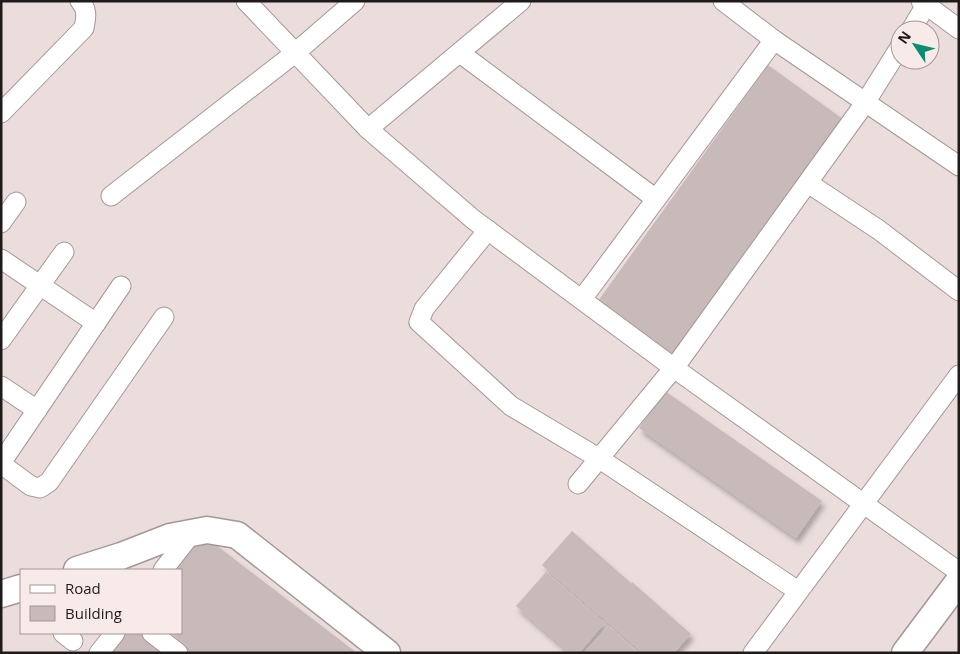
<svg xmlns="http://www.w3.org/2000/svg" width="960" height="654" font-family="'Open Sans',sans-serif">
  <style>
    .building { fill: #c7bab9; filter: url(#shadow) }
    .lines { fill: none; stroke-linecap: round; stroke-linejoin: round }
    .street-casing { stroke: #a49897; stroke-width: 21 }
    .secondary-casing { stroke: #a49897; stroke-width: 29 }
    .street { stroke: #fff; stroke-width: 19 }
    .secondary { stroke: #fff; stroke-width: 26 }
  </style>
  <defs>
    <filter id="shadow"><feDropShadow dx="3" dy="5.5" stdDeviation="2.5" flood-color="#0004"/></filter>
  </defs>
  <rect width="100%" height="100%" fill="#eadddc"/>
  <g class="building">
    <path d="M768,65L847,122L677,357L598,301Z"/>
    <path d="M665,391L822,501L796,538L639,428Z"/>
    <path d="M572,531L631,583L601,617L542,565Z"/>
    <path d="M203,535L357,653H196L170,633H181V570H176Z"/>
    <path d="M546,572L605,623L579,653H570L516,606Z"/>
    <path d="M632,582L691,634L674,653H643L602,617Z"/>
    <path d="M608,626L624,640L638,653H584Z"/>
    <path d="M124,633H146L171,653H108Z"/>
  </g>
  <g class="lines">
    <g class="street-casing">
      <g id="street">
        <path d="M246,1L368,129L474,220L674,368L959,572"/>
        <path d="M723,1L774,40L959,166"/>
        <path d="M921,1L959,29"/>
        <path d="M911,30L926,5"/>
        <path d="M460,53L656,199"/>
        <path d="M1,113L84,28C86,17 88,10 80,1"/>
        <path d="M368,129L521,1"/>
        <path d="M808,183L879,230L959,291"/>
        <path d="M111,196L295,53L355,1"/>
        <path d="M1,223L16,202"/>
        <path d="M488,230L424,309L419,322L511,406L600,459L798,591"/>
        <path d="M1,259L96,323"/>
        <path d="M582,299L774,40"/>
        <path d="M1,340L64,252"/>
        <path d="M1,386L37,410"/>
        <path d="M1,463L121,286"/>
        <path d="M1,464L31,486L40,488L49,482L164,317"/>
        <path d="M578,484L677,364L865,103L900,47"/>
        <path d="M163,570L192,533"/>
        <path d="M63,633L73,641"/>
        <path d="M152,633L178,653"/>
        <path d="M99,653L115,633"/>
        <path d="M753,653L959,375"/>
      </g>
    </g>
    <g class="secondary-casing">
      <g id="secondary">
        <path d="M77,570L121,556L170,537L207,530L237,535L387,653"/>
        <path d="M1,594L21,588"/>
        <path d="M905,653L959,581"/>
      </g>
    </g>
    <use href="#street" class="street"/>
    <use href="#secondary" class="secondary"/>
  </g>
  <rect width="960" height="654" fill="none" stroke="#201b1b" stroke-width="5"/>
  <rect x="20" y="569" width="162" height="65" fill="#f7eae9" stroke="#a19797"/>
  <rect x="30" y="585" width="25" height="8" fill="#ffffff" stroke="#a19797"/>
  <text x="65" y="594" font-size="15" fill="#201b1b">Road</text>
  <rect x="30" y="606" width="25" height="15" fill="#c7bab9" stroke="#a19797"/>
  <text x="65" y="619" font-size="15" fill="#201b1b">Building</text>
  <g transform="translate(915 45) rotate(305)"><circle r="24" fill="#f7eae9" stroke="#a19797"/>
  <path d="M0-4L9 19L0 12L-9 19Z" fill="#0c8c70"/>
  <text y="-8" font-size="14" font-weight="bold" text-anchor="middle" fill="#201b1b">N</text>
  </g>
</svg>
